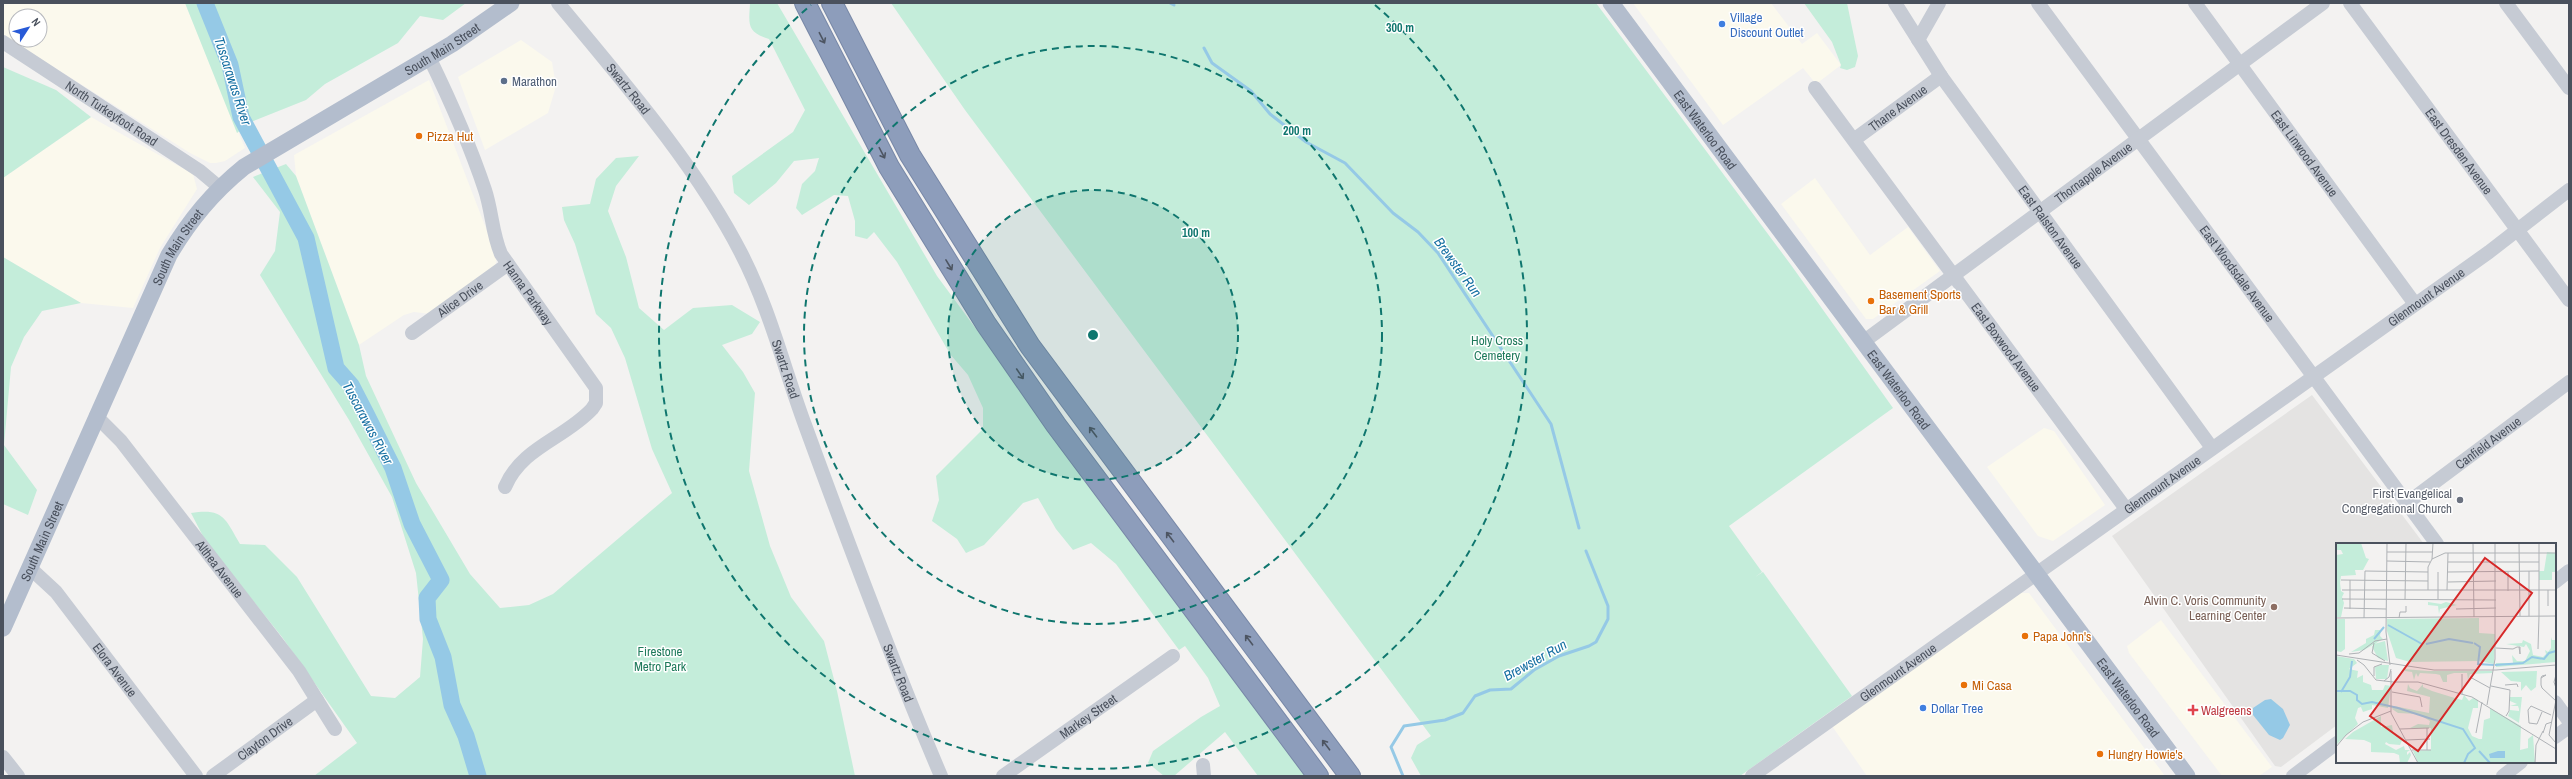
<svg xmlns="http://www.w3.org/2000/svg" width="2572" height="779" font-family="'Archivo Narrow',sans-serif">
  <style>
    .commercial { fill: #fbf9ed; fill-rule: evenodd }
    .education { fill: #e4e3e2 }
    .green { fill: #c4edda }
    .water { fill: #95c9e6 }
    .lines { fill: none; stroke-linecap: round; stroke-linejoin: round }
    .stream { stroke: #95c9e6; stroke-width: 3 }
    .river { stroke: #95c9e6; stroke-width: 17 }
    .highway-casing { stroke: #7888a7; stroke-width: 22 }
    .minor { stroke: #c6cbd4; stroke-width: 14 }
    .major { stroke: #b3bdcd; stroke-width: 17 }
    .highway { stroke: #8d9dbb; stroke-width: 20 }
    .oneway { stroke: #4d5562 }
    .ring { fill: none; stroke: #0f766e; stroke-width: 2; stroke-dasharray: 7 5 }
    .shop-dot { fill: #3f7fe0; stroke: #fff; stroke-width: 1.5 }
    .service-dot { fill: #5c6f8a; stroke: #fff; stroke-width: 1.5 }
    .food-dot { fill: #e8710a; stroke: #fff; stroke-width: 1.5 }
    .worship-dot { fill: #6b7280; stroke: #fff; stroke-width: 1.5 }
    .education-dot { fill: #8d6e63; stroke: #fff; stroke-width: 1.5 }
    .health-dot { fill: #e0444e; stroke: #fff; stroke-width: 1.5 }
    .labels { text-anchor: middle; stroke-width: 3; stroke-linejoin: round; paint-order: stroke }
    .shop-label { font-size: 13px; fill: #366cbe; stroke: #fff; text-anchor: start }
    .street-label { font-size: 13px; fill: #4a515d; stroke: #fff }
    .service-label { font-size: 13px; fill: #4e5e75; stroke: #fff; text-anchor: start }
    .food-label { font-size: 13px; fill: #c56008; stroke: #fff; text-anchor: start }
    .park-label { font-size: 13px; fill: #1f7a5b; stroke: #fff }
    .worship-label { font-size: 13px; fill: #5b616d; stroke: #fff; text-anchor: end }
    .education-label { font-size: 13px; fill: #785e54; stroke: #fff; text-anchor: end }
    .health-label { font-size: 13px; fill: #be3a42; stroke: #fff; text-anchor: start }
    .water-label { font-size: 14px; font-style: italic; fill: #1871a3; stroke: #fff }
    .inset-river { fill: none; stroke: #95c9e6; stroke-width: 2 }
    .inset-road { fill: none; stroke: #afb2b6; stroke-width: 1 }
    .view { fill: #d62828; fill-opacity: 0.15; stroke: #d62828; stroke-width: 2 }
    .inset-edge { fill: none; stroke: #4a515d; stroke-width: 2 }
    .centre { fill: #0f766e; stroke: #fff; stroke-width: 2 }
    .ring-label { font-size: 12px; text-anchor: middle; font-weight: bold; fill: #0f766e; stroke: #fff; stroke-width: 3; stroke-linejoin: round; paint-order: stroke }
  </style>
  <rect width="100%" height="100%" fill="#f3f2f1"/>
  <g class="commercial">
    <path d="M3,3H185L245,148L225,161L216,163H210L190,153L3,35ZM16,16H40V40H16Z"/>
    <path d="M1633,3H1771L1802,44L1817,33L1841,65L1816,84L1803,68L1723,125Z"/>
    <path d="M521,40L552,62L556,86L548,113L485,150L458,77Z"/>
    <path d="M429,80L497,257L495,267L431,314L414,312L404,315L359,345L296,176L294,155Z"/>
    <path d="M91,117L193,174L197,189L160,248L133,308L81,303L3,257V178Z"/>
    <path d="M1815,178L1870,255L1908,227L1940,271L1873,319H1866L1781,204Z"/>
    <path d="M2044,428L2054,431L2105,505L2053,541L2038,536L1987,467Z"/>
    <path d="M2019,593H2029L2165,776H1867L1832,726Z"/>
    <path d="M2161,620L2272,767L2259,776H2222L2129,653L2127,646Z"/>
  </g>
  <path class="education" d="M2312,395L2424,544H2337V725L2281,767L2275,766L2112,536Z"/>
  <g class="green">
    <path d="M185,3H466L443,20L420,16L398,43L325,84L306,100L251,122L237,133Z"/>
    <path d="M750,3H777L937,276L1306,776H1258L1225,732L1174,776H1164L1148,763L1153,751L1201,717L1220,706L1208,678L1185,646L1179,650L1116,564L1091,543L1073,550L1056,529L1038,498L1023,503L984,545L966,553L957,539L932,521L939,500L936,476L983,429V408L968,375L950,354L897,262L874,232L867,239L855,236V221L848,196L834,195L802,215L796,208L802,184L815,171L819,158L794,161L776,183L749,205L734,193L732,176L793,132L805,110L769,39C746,32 749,24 750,3Z"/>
    <path d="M891,3H1596L1791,265L1893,408L1729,526L1762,572L1755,577L1763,572L1852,696L1740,776H1421L1411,758L1417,745L1431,736L965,110Z"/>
    <path d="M1804,3H1847L1858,56L1855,67L1847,70L1840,68L1841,65L1832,42Z"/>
    <path d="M3,67L56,90L91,117L3,178Z"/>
    <path d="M639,156L616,186L608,211L626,257L639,308L664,330L693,308L732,305L760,322L752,334L722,345L743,372L755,393L749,471L770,546L791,597L824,641L837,691L855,776H314L357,743L282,637L206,542L191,513C223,508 225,518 240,544L265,545L297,577L371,696L395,698L420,677L423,639L416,573L392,497L349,420L260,275L275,251L280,212L253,177L286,164L296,176L359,345L366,376L416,483L470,574L500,608L529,605L553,594L672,493L652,449L625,358L611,328L596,314L575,244L564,220L562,207L590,204L596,179L616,158Z"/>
    <path d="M3,257L81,303L42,311L24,337L11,367L4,445L37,490L28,515L3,504Z"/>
  </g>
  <path class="water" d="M2271,699L2283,709L2290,725L2283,738L2280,740L2269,735L2253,715V708L2265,700Z"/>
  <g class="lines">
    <g class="stream">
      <path d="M1170,3L1174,5"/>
      <path d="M1204,48L1212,63L1251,91L1270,114L1306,142L1345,163L1393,213L1418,232L1438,253L1551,424L1579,528"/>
      <path d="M1403,776L1391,747L1404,726L1445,720L1463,713L1475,696L1490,690L1511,689L1534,670L1559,656L1589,646L1596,642L1608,619V606L1586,551"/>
    </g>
    <path class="river" d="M205,3L230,65L241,117L306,238L336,368L351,385L366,414L393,468L412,524L441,580L427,598L428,619L443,657L452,705L466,736L478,776"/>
    <g class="highway-casing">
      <g id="highway">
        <path d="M805,3L889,167L986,324L1056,425L1318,776"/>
        <path d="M832,3L910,155L1030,346L1350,776"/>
      </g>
    </g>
    <g class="minor">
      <path id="s1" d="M558,3C621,79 696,165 741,253C769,307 784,368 805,425C848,543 892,661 941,776"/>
      <path id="s2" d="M1895,3L1941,76L2212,448"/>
      <path id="s3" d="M2038,3L2437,544"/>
      <path id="s4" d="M2195,3L2415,304"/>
      <path id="s5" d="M2350,3L2569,300"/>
      <path d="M2506,3L2569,88"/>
      <path d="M1918,40L1939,3"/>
      <path id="s6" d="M3,42L200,171L219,187"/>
      <path id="s7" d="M429,57C450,100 470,145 485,190C492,211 492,233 501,254L596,388V403L592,409C564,439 522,447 505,487"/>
      <path id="s8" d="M1815,88L2126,509"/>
      <path id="s9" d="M1855,139L1941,76"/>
      <path id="s10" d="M412,333L508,264"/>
      <path id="s11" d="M1863,342L2323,3"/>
      <path id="s12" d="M96,416L121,441L299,671L335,729"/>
      <path id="s13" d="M2407,503L2569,382"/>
      <path id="s14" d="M30,568L56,592L196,776"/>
      <path d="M2555,582L2569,571"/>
      <path d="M2555,702L2569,721"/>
      <path d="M2555,737L2569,727"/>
      <path d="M3,757L18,776"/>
      <path d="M1203,765L1204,776"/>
      <path id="s15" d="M213,776L317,700"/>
      <path id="s16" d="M1003,776L1173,656"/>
      <path id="s17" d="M1752,776L2489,252L2569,190"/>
      <path d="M2293,776L2337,743"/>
      <path d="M2503,776L2521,762"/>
    </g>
    <g class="major">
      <path id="s18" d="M1611,3L2187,776"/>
      <path id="s19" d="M3,628L169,255C190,220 212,193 244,167L452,44L511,3"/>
    </g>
    <use href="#highway" class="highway"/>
  </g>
  <defs><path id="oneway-shaft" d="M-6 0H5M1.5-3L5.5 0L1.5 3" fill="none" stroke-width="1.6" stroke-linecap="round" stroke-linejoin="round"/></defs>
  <g class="oneway">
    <use href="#oneway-shaft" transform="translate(822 38) rotate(63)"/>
    <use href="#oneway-shaft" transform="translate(882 153) rotate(62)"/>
    <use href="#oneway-shaft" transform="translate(949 265) rotate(59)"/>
    <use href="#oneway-shaft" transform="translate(1020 374) rotate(56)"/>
    <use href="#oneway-shaft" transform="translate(1093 432) rotate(-127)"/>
    <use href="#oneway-shaft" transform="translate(1170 537) rotate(-127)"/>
    <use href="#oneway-shaft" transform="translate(1249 640) rotate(-127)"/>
    <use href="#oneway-shaft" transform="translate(1326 745) rotate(-127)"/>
  </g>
  <circle cx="1093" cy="335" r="145" fill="#0f766e" fill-opacity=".12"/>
  <g class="ring">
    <circle cx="1093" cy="335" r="145"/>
    <circle cx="1093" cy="335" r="289"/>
    <path d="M1375 5A434 434 0 1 1 811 5"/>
  </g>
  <g class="shop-dot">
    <circle cx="1722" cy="24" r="4"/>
    <circle cx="1923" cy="708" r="4"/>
  </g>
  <circle class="service-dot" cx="504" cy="81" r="4"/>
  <g class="food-dot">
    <circle cx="419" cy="136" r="4"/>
    <circle cx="1871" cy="301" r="4"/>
    <circle cx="2025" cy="636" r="4"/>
    <circle cx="1964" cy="685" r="4"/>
    <circle cx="2100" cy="754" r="4"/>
  </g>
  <circle class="worship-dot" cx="2460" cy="500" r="4"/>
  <circle class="education-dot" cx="2274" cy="607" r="4"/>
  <path class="health-dot" d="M2191 704h4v4h4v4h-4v4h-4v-4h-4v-4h4z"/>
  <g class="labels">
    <g class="shop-label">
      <text x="1730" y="22">Village<tspan x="1730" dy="15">Discount Outlet</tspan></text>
      <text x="1931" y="713">Dollar Tree</text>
    </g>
    <g class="street-label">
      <text dy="5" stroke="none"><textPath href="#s19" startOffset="755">South Main Street</textPath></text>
      <text dy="5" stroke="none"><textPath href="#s1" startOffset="111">Swartz Road</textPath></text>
      <text dy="5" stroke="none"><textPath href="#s9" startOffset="53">Thane Avenue</textPath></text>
      <text dy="5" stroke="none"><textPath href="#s6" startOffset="130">North Turkeyfoot Road</textPath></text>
      <text dy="5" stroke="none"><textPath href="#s18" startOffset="158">East Waterloo Road</textPath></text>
      <text dy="5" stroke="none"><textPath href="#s5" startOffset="184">East Dresden Avenue</textPath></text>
      <text dy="5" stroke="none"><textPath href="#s4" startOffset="186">East Linwood Avenue</textPath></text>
      <text dy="5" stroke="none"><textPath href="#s11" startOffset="286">Thornapple Avenue</textPath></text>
      <text dy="5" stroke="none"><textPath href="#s2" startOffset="273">East Ralston Avenue</textPath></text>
      <text dy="5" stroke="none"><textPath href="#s19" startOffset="419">South Main Street</textPath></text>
      <text dy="5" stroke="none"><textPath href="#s3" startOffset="336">East Woodsdale Avenue</textPath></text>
      <text dy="5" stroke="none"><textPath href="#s7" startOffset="258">Hanna Parkway</textPath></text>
      <text dy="5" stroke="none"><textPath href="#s17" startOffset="827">Glenmount Avenue</textPath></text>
      <text dy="5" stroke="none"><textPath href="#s10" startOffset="59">Alice Drive</textPath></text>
      <text dy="5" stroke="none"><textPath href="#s8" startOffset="322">East Boxwood Avenue</textPath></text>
      <text dy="5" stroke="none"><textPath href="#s1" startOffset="435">Swartz Road</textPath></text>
      <text dy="5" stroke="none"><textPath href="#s18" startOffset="482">East Waterloo Road</textPath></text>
      <text dy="5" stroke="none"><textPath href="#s13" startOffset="101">Canfield Avenue</textPath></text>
      <text dy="5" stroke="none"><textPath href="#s17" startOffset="503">Glenmount Avenue</textPath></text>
      <text dy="5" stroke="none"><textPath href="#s19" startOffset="95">South Main Street</textPath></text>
      <text dy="5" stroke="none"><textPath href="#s12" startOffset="197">Althea Avenue</textPath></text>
      <text dy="5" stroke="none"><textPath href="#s14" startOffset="133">Elora Avenue</textPath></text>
      <text dy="5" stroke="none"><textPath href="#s1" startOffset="759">Swartz Road</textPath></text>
      <text dy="5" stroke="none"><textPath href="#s17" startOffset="179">Glenmount Avenue</textPath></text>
      <text dy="5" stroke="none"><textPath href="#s18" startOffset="866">East Waterloo Road</textPath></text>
      <text dy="5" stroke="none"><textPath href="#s16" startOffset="104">Markey Street</textPath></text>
      <text dy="5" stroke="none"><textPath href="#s15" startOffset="64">Clayton Drive</textPath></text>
    </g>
    <g class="service-label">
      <text x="512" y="86">Marathon</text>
    </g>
    <g class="food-label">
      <text x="427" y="141">Pizza Hut</text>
      <text x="1879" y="299">Basement Sports<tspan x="1879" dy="15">Bar &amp; Grill</tspan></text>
      <text x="2033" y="641">Papa John's</text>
      <text x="1972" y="690">Mi Casa</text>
      <text x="2108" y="759">Hungry Howie's</text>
    </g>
    <g class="park-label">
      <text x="1497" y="345">Holy Cross<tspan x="1497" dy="15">Cemetery</tspan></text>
      <text x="660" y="656">Firestone<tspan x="660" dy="15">Metro Park</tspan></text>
    </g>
    <g class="worship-label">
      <text x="2452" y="498">First Evangelical<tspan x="2452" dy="15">Congregational Church</tspan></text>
    </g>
    <g class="education-label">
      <text x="2266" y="605">Alvin C. Voris Community<tspan x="2266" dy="15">Learning Center</tspan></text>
    </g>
    <g class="health-label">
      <text x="2201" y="715">Walgreens</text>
    </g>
    <g class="water-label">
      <text transform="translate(233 81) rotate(72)" y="5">Tuscarawas River</text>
      <text transform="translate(1458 267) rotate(54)" y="5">Brewster Run</text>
      <text transform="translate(368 423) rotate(62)" y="5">Tuscarawas River</text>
      <text transform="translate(1535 660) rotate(-29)" y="5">Brewster Run</text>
    </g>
  </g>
  <g transform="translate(2336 543)">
    <rect width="220" height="220" fill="#f3f2f1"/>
    <path d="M0,0H25L30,15L33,16L27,27H19L20,32L5,33L4,40L5,48L8,50L6,54L8,60L5,74H0V12L7,11L5,7H0ZM211,9L220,10V29H216V37H203V28H208ZM92,59L105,61L110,59L121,62L104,66L103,71L102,63L92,62ZM143,75V90L159,91L158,121L143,118L74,119L60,115L51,88V76ZM0,76H9V106L5,109L0,108ZM39,87H45L44,93L47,96L28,107L15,109L30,100V96L38,92ZM215,94L216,97H220V119L160,124V120H177L176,112L181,118H189L194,108L190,101L188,104L170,101L186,100L187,97L195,101L197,112L207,114L210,111L209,107L212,109L215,105ZM49,98L52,118L42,115L36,104L38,101ZM0,113L18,116L21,120L13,126L22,128L21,135L27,132V139L35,142L36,147H47L49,142L55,143L52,165L36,162V166L27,169L25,164L22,165L19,175L22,181L0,202ZM45,122H53L51,136H40L39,124ZM68,126L92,128H156V130L134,131L132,137L131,130H118L111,132V139H107L104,132L100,131L84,130L82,134L80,130L78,137L76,129L69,128ZM201,128L200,144L195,148L190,142L185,148V139L175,138L165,129ZM72,141L74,145L81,148L87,141V144L96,148L122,156L126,157L128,152L133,158L137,155L142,157V165H137L132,185L136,193L143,196H146L148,177L154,175V165L185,183L184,207L192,205V196L197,192L199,220H82L77,208L95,207V185H74L82,181L93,182L94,178L82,171L62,170L56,166L58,163L93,170L94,154L71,148ZM174,154H186L183,180L172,173L174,167L183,168V166L182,163H174L181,161L174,158ZM45,173V184L56,182L57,189L67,195L64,202L53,201L50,199L49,201L60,207L68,203L69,207H74L71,209V212L74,209L75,212L71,220H64L63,212L58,210L35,209V200L28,197L9,196L17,189Z" fill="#c4edda"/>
    <path d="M162,208H169V215H154L153,211Z" fill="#95c9e6"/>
    <path class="inset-river" d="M52,82L86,101M38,96L48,84M138,100L144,104L142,121L158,122M90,101L113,96L137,100M159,122L187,120L196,114L208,116L213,110L220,108M0,148H14L21,152V157L26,161L36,159L62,165L127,186L139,205L132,211L128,220M5,149L14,134L16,118M143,208L154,220"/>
    <path class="inset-road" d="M51,0L50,89L54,122M93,0H154M137,0L138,74M183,0L184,73M51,9H96M96,16L109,10H220M51,18L94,19M112,19H203M193,28V73M112,29L203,28M172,29V48M5,37L92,38M112,39L160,38M6,47H220M92,47V24L96,16L97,0M111,47L112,10M212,47V63M6,56L160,57M102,56V29M69,57L70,0M8,65L50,66M14,66V37M120,66L160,65M203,73V0M0,75L220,73M28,75L29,28L92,29M63,75L64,69H70V63M38,100L36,110L49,118M160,105L177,106L181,104H184V111L183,104M202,106L203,73M13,111L23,110L39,98L51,96M0,112L98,127H160L220,122M21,117L28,122L40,137L57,139M55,128V170L82,220M220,132L218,139L220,145M38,133V124L46,121M134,134L154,145M205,135L210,132L206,133L205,135V142L206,145L220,158M48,138L53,134L55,126M57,139H82L136,154L220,206M169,142L181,141L182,144M155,143L174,147L173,168L170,173M56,149L84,154L86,164M126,151V131M220,157L213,192L220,200M151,162L159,116V0M206,169L201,181L193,180L192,167L195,163L215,172M64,186L93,185M140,190L146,159M207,190L210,181L216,179M70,197L94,196M0,204L10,192L27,179L55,168M76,207H95M91,207V185M199,220L200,202L207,188"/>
    <path class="view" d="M149,15L196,50L82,208L34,173Z"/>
    <rect width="220" height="220" class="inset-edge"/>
  </g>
  <circle cx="1093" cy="335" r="6" class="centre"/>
  <g class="ring-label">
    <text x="1400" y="32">300 m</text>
    <text x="1297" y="135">200 m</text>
    <text x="1196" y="237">100 m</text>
  </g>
  <rect width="2572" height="779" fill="none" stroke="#4a515d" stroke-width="8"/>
  <g transform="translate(28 28) rotate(54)"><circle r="19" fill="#ffffff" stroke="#b7b9be"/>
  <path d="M0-3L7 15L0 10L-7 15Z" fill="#285ad7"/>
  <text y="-6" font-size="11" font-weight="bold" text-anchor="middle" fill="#4a515d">N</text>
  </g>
</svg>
